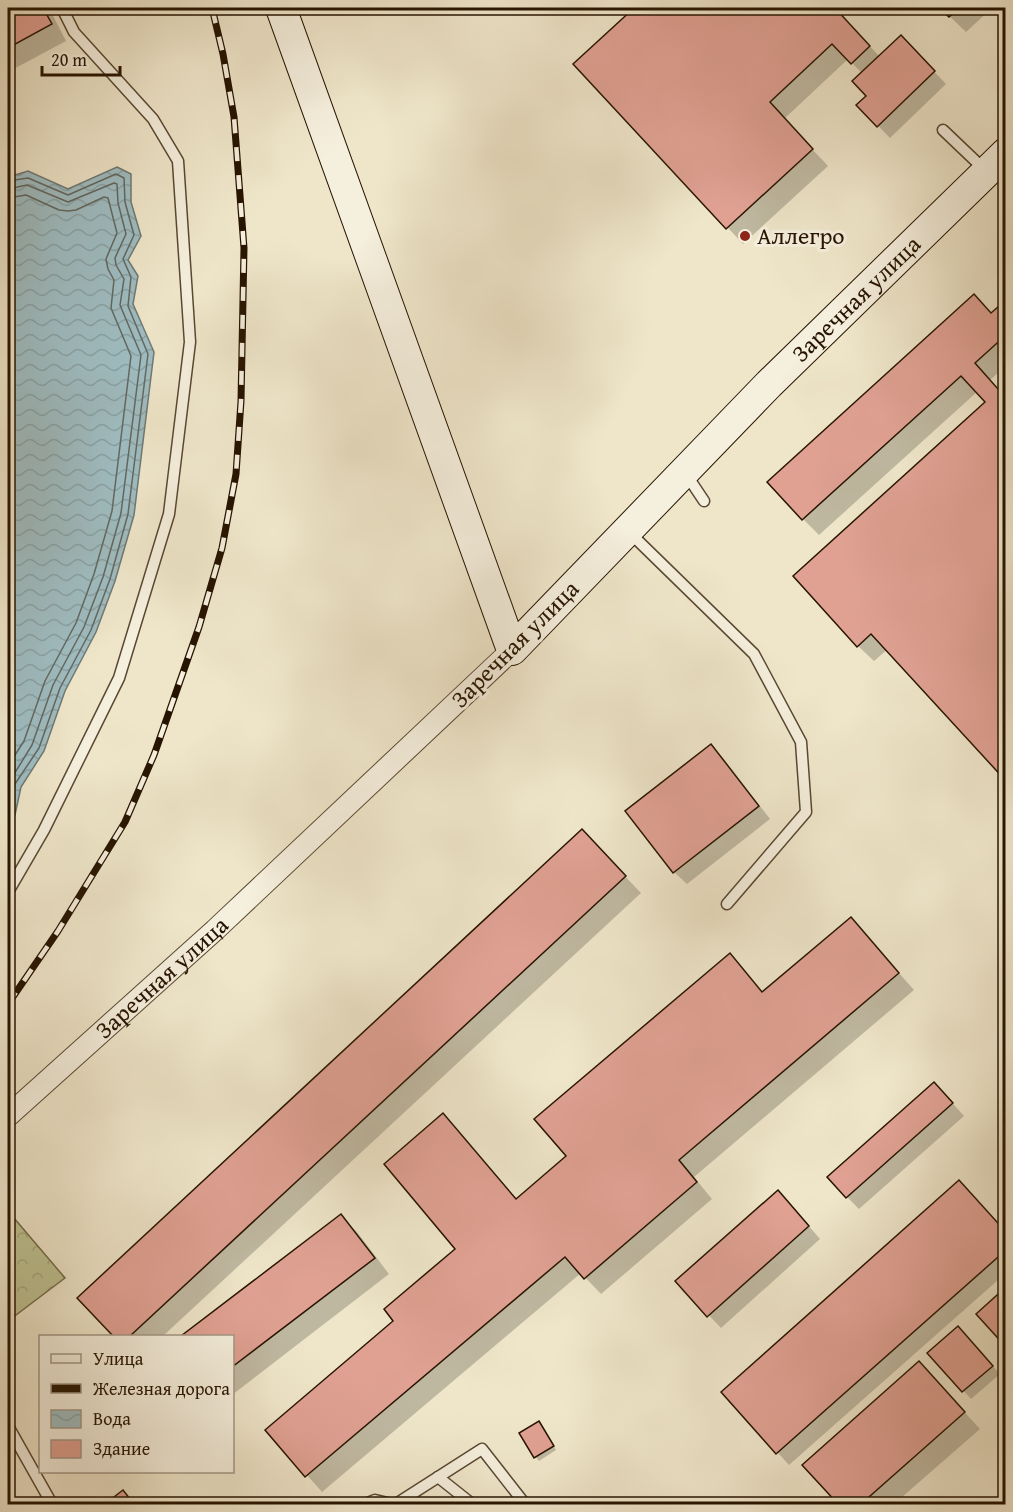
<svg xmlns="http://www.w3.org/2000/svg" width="1013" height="1512" font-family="'Gentium Book Plus',serif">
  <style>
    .forest { fill: url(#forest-crowns); stroke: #736c4a; stroke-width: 1.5 }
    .water { fill: url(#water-waves); stroke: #6f7974; stroke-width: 1.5 }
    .shadow { fill: #0003 }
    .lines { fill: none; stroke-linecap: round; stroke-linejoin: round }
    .shore { stroke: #636861; stroke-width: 1.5 }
    .building { fill: #e0a193; stroke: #271400; stroke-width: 1.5 }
    .lane-casing { stroke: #594832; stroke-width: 13 }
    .street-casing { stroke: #594832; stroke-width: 23 }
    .secondary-casing { stroke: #271400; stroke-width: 32 }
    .lane { stroke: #f5efdd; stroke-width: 10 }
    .street { stroke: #f5efdd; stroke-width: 21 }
    .secondary { stroke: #f5efdd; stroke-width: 30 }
    .rail-casing { stroke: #271400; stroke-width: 7 }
    .rail { stroke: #f5efdd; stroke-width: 4.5; stroke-dasharray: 14; stroke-linecap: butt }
    .poi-dot { fill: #8f2418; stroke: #f5efdd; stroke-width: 2 }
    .labels { text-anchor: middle; stroke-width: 6; stroke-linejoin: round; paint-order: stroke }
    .poi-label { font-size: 24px; fill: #271400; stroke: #f5efdd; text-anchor: start }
    .street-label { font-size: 24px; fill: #271400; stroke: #f5efdd }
  </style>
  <defs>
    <pattern id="forest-crowns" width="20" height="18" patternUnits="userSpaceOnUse" patternTransform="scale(1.5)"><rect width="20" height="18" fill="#bfc393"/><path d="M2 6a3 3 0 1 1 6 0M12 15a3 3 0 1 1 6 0" fill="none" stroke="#a4a77d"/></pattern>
    <pattern id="water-waves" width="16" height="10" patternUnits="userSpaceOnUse" patternTransform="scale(1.5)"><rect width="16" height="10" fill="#9fbdc2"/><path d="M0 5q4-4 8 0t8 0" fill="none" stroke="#89a2a5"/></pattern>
  </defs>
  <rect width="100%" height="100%" fill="#efe6ca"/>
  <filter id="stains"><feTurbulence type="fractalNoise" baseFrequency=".00333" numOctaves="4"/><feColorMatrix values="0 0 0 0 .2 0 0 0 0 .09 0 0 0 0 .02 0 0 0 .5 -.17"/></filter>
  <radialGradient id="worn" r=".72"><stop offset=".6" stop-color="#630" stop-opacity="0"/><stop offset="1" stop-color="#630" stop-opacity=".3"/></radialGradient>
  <path class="forest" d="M8,1211L65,1278L8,1321Z"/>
  <path class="water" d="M117,167L131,174V202L141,236L128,260L138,276L133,304L154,352L134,515L115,581L96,632L65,691L44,751L21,787L15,815L8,828V177L28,171L68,189Z"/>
  <g class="shadow">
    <path d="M8,8H49L66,41L8,72Z"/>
    <path d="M636,8H834L880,57L901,37L946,84L890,138L858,105L868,96L862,73L848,59L784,119L828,166L743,244L575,64Z"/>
    <path d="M941,8H992L966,32Z"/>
    <path d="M1006,302V366L990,380L998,390L888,649L874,661L858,646L988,402L978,391L819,535L803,519L992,314Z"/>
    <path d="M711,746L723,758L770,819L687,884L674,872L627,812Z"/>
    <path d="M597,847L641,893L163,1336H115L79,1298Z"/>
    <path d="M851,919L914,990L694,1177L712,1199L601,1294L581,1273L322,1492L267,1430L395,1321L457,1249L443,1116L517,1200L568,1157L730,955L763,993Z"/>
    <path d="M946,1096L964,1116L859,1209L847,1197Z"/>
    <path d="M790,1204L820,1239L721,1328L677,1281Z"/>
    <path d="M341,1216L357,1232L389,1274L232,1395V1336H184Z"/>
    <path d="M1006,1233V1273L789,1465L723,1392Z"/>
    <path d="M965,1336L1000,1374L971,1399L929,1353Z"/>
    <path d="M919,1363L980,1429L894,1504H840L805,1465Z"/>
    <path d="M542,1427L556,1450L539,1461L536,1457Z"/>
  </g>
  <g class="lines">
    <g class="shore">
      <path d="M8,181L28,178L68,195L116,174L124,178L125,202L134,235L123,259L131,277L128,306L148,354L128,514L110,579L91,630L60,688L39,748L15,784L8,817"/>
      <path d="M8,189L27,185L68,202L114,183L117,184L118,203L126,234L115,258L116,265L124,279L120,305L141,355L121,513L103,577L84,627L53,685L32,745L8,784"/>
      <path d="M8,198L26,195L59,210L68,211L76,210L104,197L108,198L117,233L106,259L108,269L114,280L111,308L131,356L112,511L94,574L76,623L45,681L24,741L8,766"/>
    </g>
  </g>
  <g class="building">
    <path d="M8,8H43L52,24L8,48Z"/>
    <path d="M634,8H835L870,46L851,64L832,44L770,102L813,149L726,229L573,64Z"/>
    <path d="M939,8H959L949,17Z"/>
    <path d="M901,35L935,71L877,127L856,105L866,96L852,81Z"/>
    <path d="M974,294L991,313L1006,300V335L975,363L998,389L1006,382V781L871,634L857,647L793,576L985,402L961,376L802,520L767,482Z"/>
    <path d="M711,744L759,806L673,873L625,811Z"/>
    <path d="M582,829L626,876L130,1336H113L77,1298Z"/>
    <path d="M851,917L899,973L679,1160L697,1182L584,1279L565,1257L305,1477L265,1430L393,1321L384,1309L455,1249L384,1164L443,1113L516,1199L566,1156L534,1119L730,953L762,992Z"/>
    <path d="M934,1082L953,1103L846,1198L827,1177Z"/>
    <path d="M959,1180L1006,1232V1250L776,1454L721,1392Z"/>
    <path d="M778,1190L809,1226L707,1317L675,1281Z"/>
    <path d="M341,1214L375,1258L232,1367V1336H181Z"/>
    <path d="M1006,1287V1347L976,1314Z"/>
    <path d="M958,1326L993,1366L962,1392L927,1353Z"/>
    <path d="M919,1361L965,1412L861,1504H838L802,1465Z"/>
    <path d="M539,1421L554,1446L534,1458L519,1433Z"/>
    <path d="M123,1490L134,1504H105Z"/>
  </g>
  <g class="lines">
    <g class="lane-casing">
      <g id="lane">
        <path d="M943,130L986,171"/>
        <path d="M686,474L704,501"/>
        <path d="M628,531L754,654L801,742L806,812L727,904"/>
        <path d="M8,892L44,830L119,678L169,514L190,342L178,161L153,119L74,32L62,8"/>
        <path d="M8,1426L52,1504"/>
        <path d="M438,1477L472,1504"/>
        <path d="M365,1504L375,1500L392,1504"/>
        <path d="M396,1504L482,1449L525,1504"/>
      </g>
    </g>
    <g class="street-casing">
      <g id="street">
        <path id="s1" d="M8,1116L215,930L512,650"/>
      </g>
    </g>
    <g class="secondary-casing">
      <g id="secondary">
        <path id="s2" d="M281,8L512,650L769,384L1006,153"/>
      </g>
    </g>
    <use href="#lane" class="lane"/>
    <use href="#street" class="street"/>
    <use href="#secondary" class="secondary"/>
    <g class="rail-casing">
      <path id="rail" d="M8,1004L58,931L125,822L154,755L199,627L222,548L236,474L241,401L244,248L234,117L223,54L212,8"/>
    </g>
    <use href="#rail" class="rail"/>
  </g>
  <circle class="poi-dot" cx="745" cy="236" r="6"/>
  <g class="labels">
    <g class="poi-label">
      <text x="757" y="244">Аллегро</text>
    </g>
    <g class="street-label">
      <text dy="8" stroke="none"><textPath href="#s2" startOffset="1174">Заречная улица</textPath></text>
      <text transform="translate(515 644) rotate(-45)" y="8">Заречная улица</text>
      <text dy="8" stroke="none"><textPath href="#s1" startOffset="207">Заречная улица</textPath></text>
    </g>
  </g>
  <rect width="1013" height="1512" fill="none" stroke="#efe6ca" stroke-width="30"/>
  <rect x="9" y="9" width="995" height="1494" fill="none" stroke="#271400" stroke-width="3"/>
  <rect x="15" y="15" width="983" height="1482" fill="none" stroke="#271400" stroke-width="1.5"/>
  <rect x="39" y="1335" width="195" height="138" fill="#f5efdd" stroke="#a39785" stroke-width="1.5"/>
  <rect x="51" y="1354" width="30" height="9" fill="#f5efdd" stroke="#a39785" stroke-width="1.5"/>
  <text x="93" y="1365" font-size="18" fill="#271400">Улица</text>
  <rect x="51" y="1384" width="30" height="9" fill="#271400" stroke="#a39785" stroke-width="1.5"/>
  <text x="93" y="1395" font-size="18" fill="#271400">Железная дорога</text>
  <rect x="51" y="1410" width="30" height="18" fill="url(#water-waves)" stroke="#a39785" stroke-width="1.5"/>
  <text x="93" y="1425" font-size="18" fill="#271400">Вода</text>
  <rect x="51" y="1440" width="30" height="18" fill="#e0a193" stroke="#a39785" stroke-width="1.5"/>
  <text x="93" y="1455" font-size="18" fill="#271400">Здание</text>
  <path d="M42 66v9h78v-9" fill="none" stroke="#271400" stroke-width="3"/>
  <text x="51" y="66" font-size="18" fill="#271400" stroke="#f5efdd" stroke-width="4.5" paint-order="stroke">20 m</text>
  <rect width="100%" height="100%" filter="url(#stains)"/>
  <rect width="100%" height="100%" fill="url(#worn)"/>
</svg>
